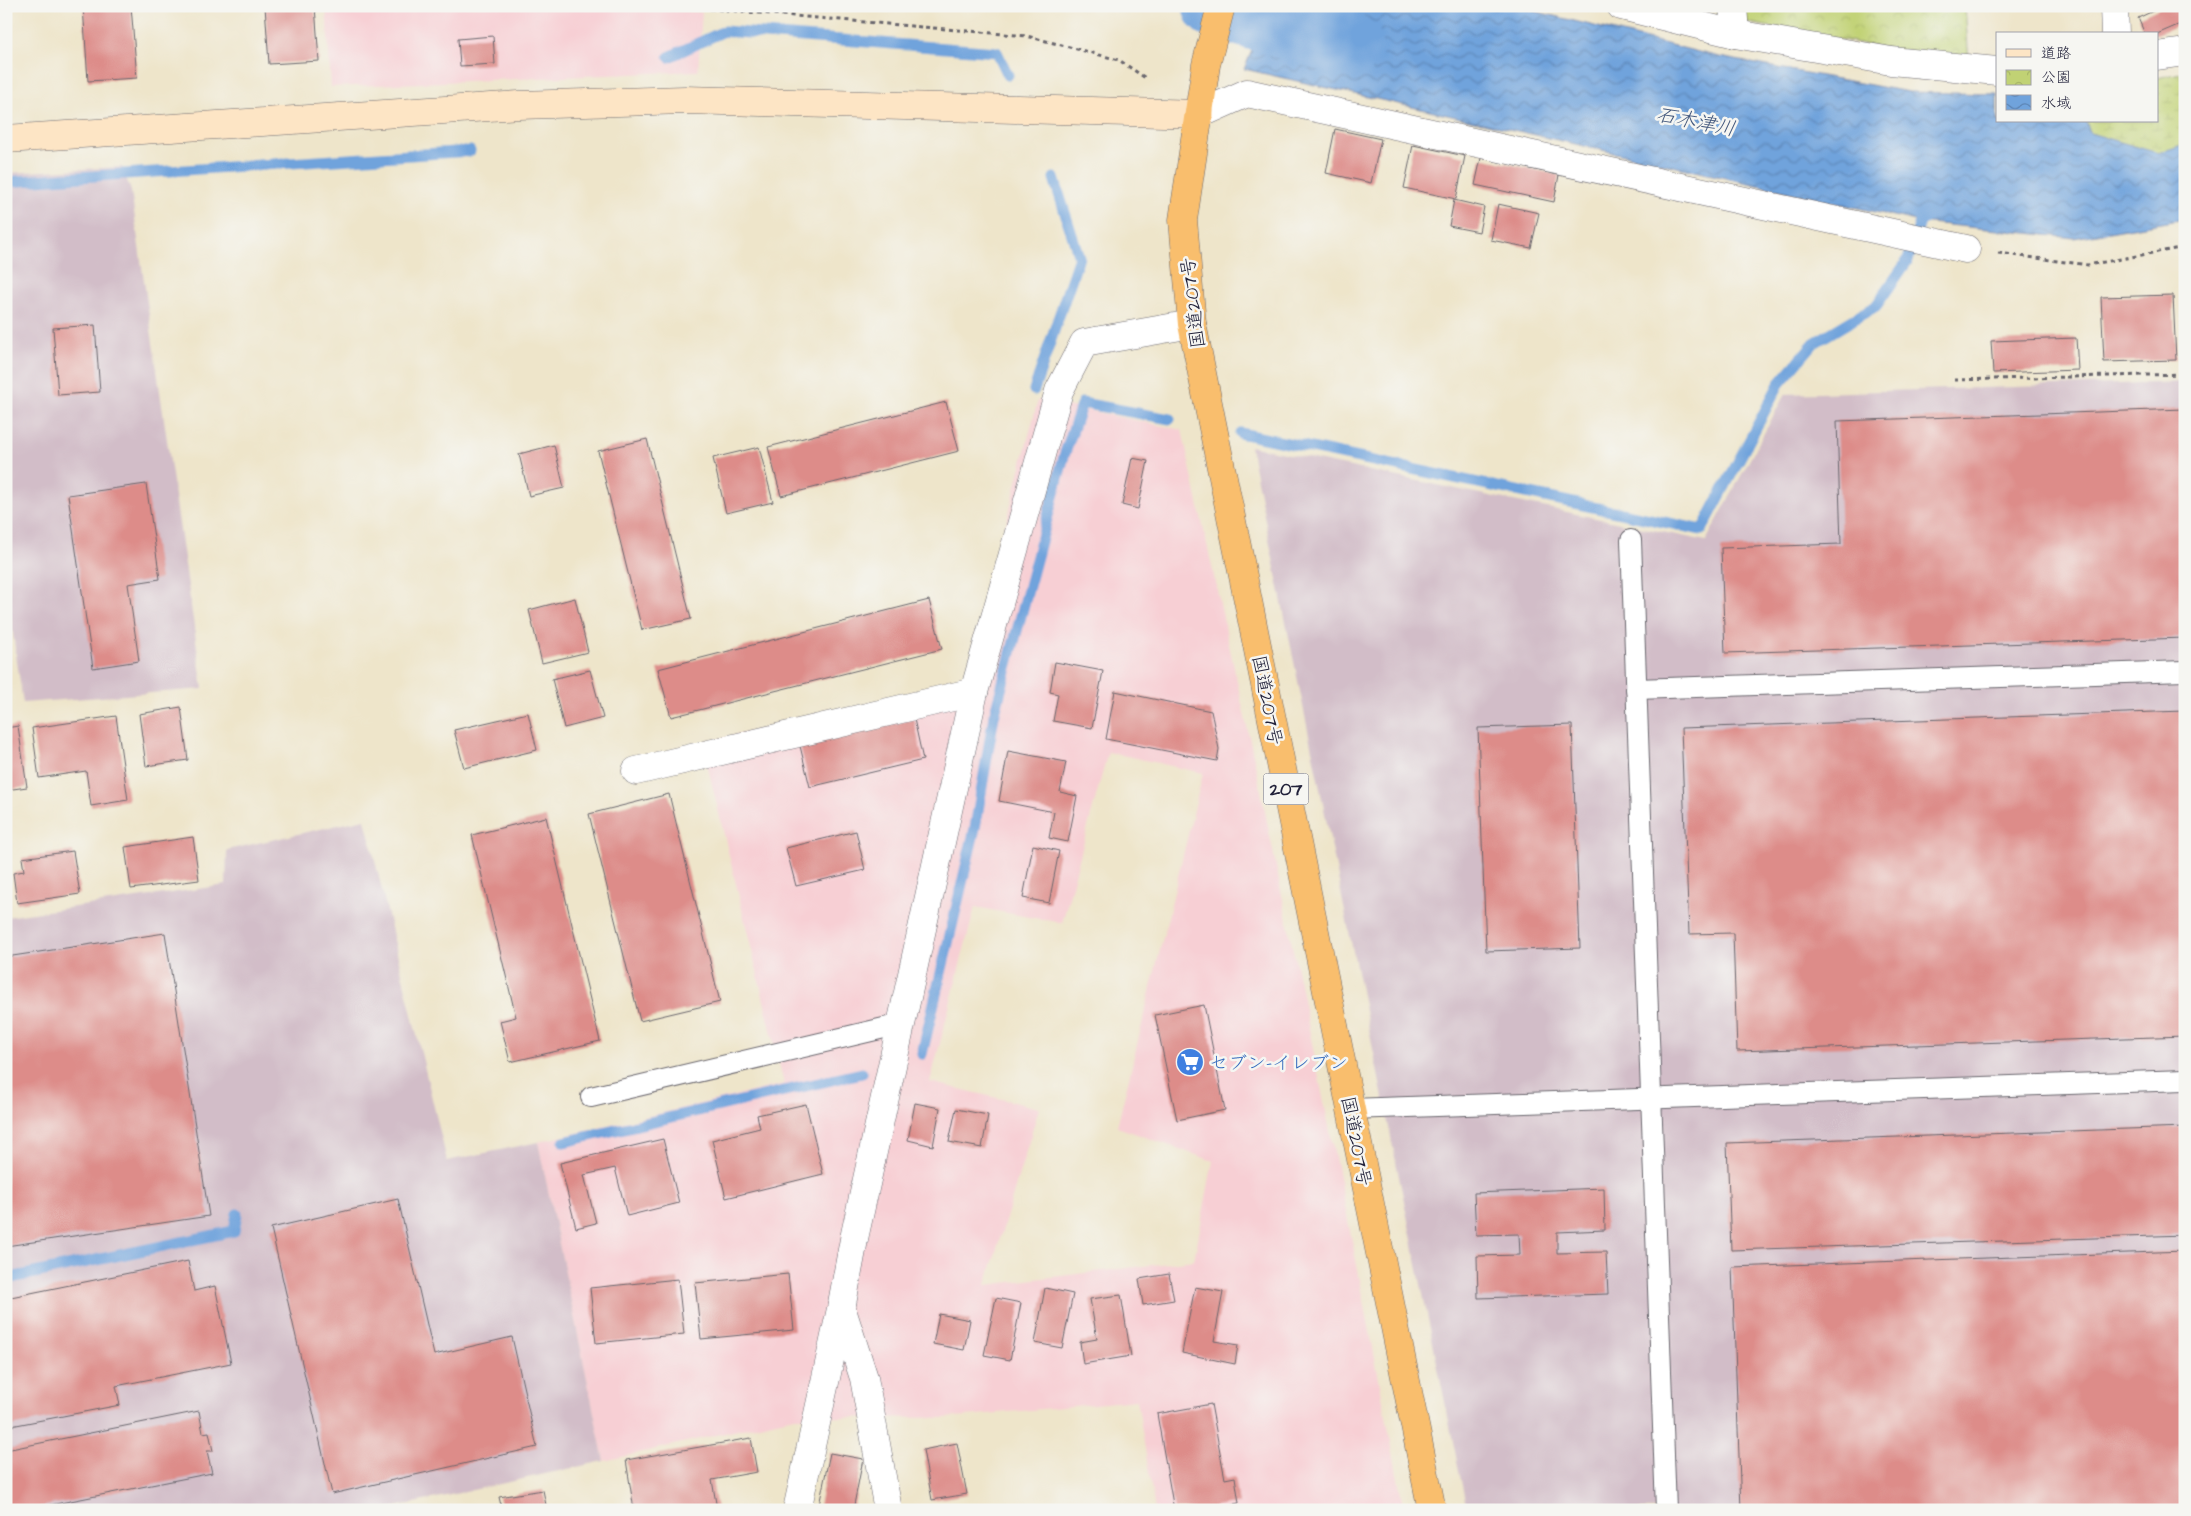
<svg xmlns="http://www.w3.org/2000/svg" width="2191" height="1516" font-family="'Architects Daughter','Klee One',sans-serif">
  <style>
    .built { fill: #f7cfd4; fill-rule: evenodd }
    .industrial { fill: #d2bdc8 }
    .wetland { fill: url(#wetland-marsh); stroke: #727a58 }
    .park { fill: url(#park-crowns); stroke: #727a58 }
    .water { fill: url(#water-waves); stroke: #49628c }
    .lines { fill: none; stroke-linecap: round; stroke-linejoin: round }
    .stream { stroke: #70a3dc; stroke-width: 11 }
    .river { stroke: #70a3dc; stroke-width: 65 }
    .building { fill: #dd8c89 }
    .lane-casing { stroke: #69666d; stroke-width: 22 }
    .street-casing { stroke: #69666d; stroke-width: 29 }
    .secondary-casing { stroke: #69666d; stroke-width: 29 }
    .highway-casing { stroke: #69666d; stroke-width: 29 }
    .path { stroke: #69666d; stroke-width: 3; stroke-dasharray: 4 4; stroke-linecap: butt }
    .lane { stroke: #fff; stroke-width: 20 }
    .street { stroke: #fff; stroke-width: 28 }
    .secondary { stroke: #fde5c5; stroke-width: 28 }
    .highway { stroke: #f9be6d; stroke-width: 28 }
    .labels { text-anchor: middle; stroke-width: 5; stroke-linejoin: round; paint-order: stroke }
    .shield { fill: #f6f6f2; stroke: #626272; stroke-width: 1 }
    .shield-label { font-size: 18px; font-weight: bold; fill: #22223b }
    .street-label { font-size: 19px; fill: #22223b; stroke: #f6f6f2 }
    .shop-label { font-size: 19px; fill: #366cbe; stroke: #f6f6f2; text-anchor: start }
    .water-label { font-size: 20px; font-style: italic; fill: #41567b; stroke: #f6f6f2 }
  </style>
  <defs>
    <pattern id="wetland-marsh" width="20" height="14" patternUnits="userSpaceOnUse" patternTransform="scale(1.25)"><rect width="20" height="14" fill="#c1d274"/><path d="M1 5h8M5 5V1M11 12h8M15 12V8" fill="none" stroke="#a6b465"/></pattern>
    <pattern id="park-crowns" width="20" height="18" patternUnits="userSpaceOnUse" patternTransform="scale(1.25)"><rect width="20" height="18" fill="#c1d274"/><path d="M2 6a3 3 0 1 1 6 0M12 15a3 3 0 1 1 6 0" fill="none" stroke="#a6b465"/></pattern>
    <pattern id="water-waves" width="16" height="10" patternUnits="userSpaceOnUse" patternTransform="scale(1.25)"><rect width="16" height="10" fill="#70a3dc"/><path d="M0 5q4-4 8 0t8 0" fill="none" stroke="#5c84b4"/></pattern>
  </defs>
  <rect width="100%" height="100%" fill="#f6f6f2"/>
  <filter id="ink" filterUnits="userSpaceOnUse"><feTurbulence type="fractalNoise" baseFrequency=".02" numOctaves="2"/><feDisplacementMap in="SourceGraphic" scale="10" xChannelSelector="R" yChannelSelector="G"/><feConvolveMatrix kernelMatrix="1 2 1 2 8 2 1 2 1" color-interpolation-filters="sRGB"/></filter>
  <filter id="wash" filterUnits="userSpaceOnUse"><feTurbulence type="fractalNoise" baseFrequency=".0096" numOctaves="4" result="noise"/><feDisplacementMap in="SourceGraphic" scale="20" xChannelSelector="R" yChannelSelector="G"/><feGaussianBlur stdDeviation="1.12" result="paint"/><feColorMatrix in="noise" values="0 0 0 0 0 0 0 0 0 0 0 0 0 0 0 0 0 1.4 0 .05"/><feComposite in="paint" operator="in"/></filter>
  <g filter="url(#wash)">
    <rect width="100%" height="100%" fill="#eee5ca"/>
    <g class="built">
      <path d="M326,6H617L702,12L698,71L331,87Z"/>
      <path d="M1038,400L1182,430L1258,777L1360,1280L1404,1510H1155L1137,1400L945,1418L794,1417L604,1461L538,1142L784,1084L702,743L965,684ZM1108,752L1203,773L1117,1127L1213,1161L1194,1260L986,1285L1039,1108L930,1082L975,907L1062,923Z"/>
    </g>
    <g class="industrial">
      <path d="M122,167L131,191L203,689L23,703L6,585V173Z"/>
      <path d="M2185,382V1510H1467L1250,446L1706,541L1785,394Z"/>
      <path d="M365,819L447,1161L538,1142L604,1461L382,1510H6V917L226,885L227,850Z"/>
    </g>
    <path class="wetland" d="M2185,72V168L1985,150L1997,94V121H2157V78Z"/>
    <path class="park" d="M1717,6H1965L1969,63L1716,17Z"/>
    <path class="water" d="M1271,6H1514L1719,57L1909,92L1997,94V121H2086L2090,133L2158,153L2185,144V219L2074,238L1920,222L1244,69Z"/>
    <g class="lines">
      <g class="stream">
        <path d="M669,57L724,31L997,52L1008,75"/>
        <path d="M6,182L470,151"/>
        <path d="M1034,390L1079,257L1054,178"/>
        <path d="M1240,433L1702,530L1779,384L1814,343L1876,306L1908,260L1920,222L1932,214"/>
        <path d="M922,1054L975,828L994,716L1064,456L1082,403L1170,419"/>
        <path d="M564,1142L862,1073"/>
        <path d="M6,1279L234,1231L237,1214"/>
      </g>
      <path class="river" d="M1215,6L1351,46"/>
    </g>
    <g id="blocks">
      <g class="building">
        <path d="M83,6H131L137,78L88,81Z"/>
        <path d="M265,6H315L319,61L269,64Z"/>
        <path d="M2164,6H2185V22L2157,34H2145L2138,18Z"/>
        <path d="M493,36L495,64L460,66L458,39Z"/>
        <path d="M1335,129L1381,139L1371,183L1326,173Z"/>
        <path d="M1413,145L1465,156L1456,199L1404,188Z"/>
        <path d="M1481,158L1559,175L1554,202L1475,185Z"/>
        <path d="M1454,200L1484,207L1479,232L1449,226Z"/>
        <path d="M1498,204L1539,213L1531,248L1491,240Z"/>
        <path d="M2173,295L2176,360L2104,362L2101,297Z"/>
        <path d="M95,325L100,392L58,395L53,328Z"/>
        <path d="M2076,338L2078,370L1993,373L1991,341Z"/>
        <path d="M946,402L959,451L781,496L768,447Z"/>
        <path d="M2185,409V638L1725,653L1721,548L1841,544L1837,421Z"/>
        <path d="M647,439L691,619L642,630L598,451Z"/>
        <path d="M554,445L564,488L529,496L519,454Z"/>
        <path d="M759,447L773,502L726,513L713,458Z"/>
        <path d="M1132,458L1148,461L1138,509L1122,505Z"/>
        <path d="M146,484L160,579L128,584L139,661L93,668L68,495Z"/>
        <path d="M575,598L588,652L542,663L529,610Z"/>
        <path d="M929,600L942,649L671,717L658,669Z"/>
        <path d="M1055,662L1103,671L1092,728L1053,721L1058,694L1050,692Z"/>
        <path d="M590,670L603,718L564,728L552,679Z"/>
        <path d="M1115,691L1211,711L1219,749L1217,761L1106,739Z"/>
        <path d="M181,707L188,760L146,766L139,714Z"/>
        <path d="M2185,711V1036L1737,1051L1733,933L1689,934L1681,728Z"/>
        <path d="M528,713L537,750L464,768L454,730Z"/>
        <path d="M116,716L128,800L91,806L86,771L39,778L32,728Z"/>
        <path d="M914,719L923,760L810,787L800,746Z"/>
        <path d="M1572,725L1580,948L1486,951L1478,728Z"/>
        <path d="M18,726L27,787L6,790V728Z"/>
        <path d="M1008,751L1066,762L1060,792L1077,796L1068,842L1049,838L1054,812L999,801Z"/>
        <path d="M669,794L720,1002L640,1021L589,814Z"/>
        <path d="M546,817L600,1041L510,1062L500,1021L516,1017L472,835Z"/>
        <path d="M856,831L865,870L796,886L786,848Z"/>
        <path d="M193,837L199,880L131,889L125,847Z"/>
        <path d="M1033,845L1059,851L1049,903L1023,898Z"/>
        <path d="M73,851L80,894L17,903L13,873L24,871L22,858Z"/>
        <path d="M165,933L209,1216L6,1246V957Z"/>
        <path d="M1204,1005L1225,1110L1177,1120L1155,1015Z"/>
        <path d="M915,1103L940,1108L933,1146L908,1140Z"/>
        <path d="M806,1104L823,1174L726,1198L712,1140L760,1128L757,1115Z"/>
        <path d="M956,1109L988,1115L982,1148L949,1142Z"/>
        <path d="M2185,1127V1235L1731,1250L1727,1143Z"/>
        <path d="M663,1139L679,1203L627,1216L615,1168L584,1175L596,1223L576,1228L560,1163Z"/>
        <path d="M1604,1188L1605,1230L1557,1232V1253L1606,1252L1608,1294L1478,1298L1477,1256L1520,1255L1519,1234L1476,1235L1474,1193Z"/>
        <path d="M398,1199L434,1355L512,1337L537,1447L332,1494L271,1228Z"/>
        <path d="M2185,1251V1510H1741L1732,1267Z"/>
        <path d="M188,1261L194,1291L215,1286L231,1363L116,1386L120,1405L6,1427V1298Z"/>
        <path d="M788,1274L794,1330L701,1339L695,1283Z"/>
        <path d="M1169,1274L1174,1300L1143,1305L1139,1279Z"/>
        <path d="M678,1279L684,1334L596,1343L590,1288Z"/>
        <path d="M1195,1287L1223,1292L1214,1341L1238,1345L1235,1364L1182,1353Z"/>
        <path d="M1045,1288L1073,1294L1062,1348L1035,1343Z"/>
        <path d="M1121,1295L1131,1356L1083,1364L1080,1342L1097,1339L1090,1299Z"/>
        <path d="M996,1298L1021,1303L1010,1360L984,1355Z"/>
        <path d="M939,1314L970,1320L964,1350L933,1344Z"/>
        <path d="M1211,1404L1225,1479L1235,1477L1239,1503L1200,1510H1174L1157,1414Z"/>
        <path d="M199,1411L203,1433L209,1432L213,1451H207L212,1473L25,1510H6V1450Z"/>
        <path d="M751,1438L757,1472L712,1480L717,1509L634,1510L626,1460Z"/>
        <path d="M957,1443L967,1494L932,1500L923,1450Z"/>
        <path d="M830,1453L863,1459L853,1510H818Z"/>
        <path d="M543,1490L547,1510H502L499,1497Z"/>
      </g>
    </g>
  </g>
  <g filter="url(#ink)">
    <use href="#blocks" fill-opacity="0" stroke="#69666d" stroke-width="1"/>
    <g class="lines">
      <g class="lane-casing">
        <g id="lane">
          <path d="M1631,540L1666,1510"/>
          <path d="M1636,689L2185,671"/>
          <path d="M591,1097L901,1024"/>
          <path d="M1350,1109L2185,1080"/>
        </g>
      </g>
      <g class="street-casing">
        <g id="street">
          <path d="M1621,6L1735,34L1891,61L1997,71"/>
          <path d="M1733,6L1735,34"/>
          <path d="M2114,6L2115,34"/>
          <path d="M2157,56L2185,52"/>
          <path d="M1200,114L1247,93L1966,249"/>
          <path d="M636,771L974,692"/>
          <path d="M842,1310L864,1378L888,1510"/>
          <path d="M797,1510L841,1309L855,1234L974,692L1059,391L1084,343L1192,324"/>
        </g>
      </g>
      <g class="secondary-casing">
        <path id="secondary" d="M6,139L519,105L685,100L1200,114"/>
      </g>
      <g class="highway-casing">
        <path id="highway" d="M1221,6L1206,65L1183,220L1192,324L1432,1510"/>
      </g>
      <g class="path">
        <path d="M678,6L1027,36L1119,60L1147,79"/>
        <path d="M1998,253L2088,265L2185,247"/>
        <path d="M1954,380L2185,374"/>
      </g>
      <use href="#lane" class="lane"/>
      <use href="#street" class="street"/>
      <use href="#secondary" class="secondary"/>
      <use href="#highway" class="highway"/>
    </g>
  </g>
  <defs>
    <g id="supermarket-disc" transform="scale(1.4375)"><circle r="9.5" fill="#3f7fe0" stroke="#f6f6f2"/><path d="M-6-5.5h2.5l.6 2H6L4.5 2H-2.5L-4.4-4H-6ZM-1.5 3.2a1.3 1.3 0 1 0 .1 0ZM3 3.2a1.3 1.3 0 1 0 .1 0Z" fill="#fff"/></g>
  </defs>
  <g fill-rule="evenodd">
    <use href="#supermarket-disc" x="1190" y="1062"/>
  </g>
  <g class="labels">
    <rect class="shield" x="1263.5" y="773.5" width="45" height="31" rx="4"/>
    <g class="shield-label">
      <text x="1286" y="795">207</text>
    </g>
    <g class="street-label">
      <text transform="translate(1192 303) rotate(-97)" y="7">国道207号</text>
      <text transform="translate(1268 700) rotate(79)" y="7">国道207号</text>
      <text transform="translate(1357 1141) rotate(79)" y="7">国道207号</text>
    </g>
    <g class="shop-label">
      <text x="1209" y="1069">セブン-イレブン</text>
    </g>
    <g class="water-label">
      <text transform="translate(1696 121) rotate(11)" y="7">石木津川</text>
    </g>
  </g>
  <rect width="2191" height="1516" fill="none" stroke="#f6f6f2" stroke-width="25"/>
  <rect x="1996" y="32" width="162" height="90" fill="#f6f6f2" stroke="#a1a1a9"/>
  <rect x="2006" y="49" width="25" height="8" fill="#fde5c5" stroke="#a1a1a9"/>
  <text x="2041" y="58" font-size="15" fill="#22223b">道路</text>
  <rect x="2006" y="70" width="25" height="15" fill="url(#park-crowns)" stroke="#a1a1a9"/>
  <text x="2041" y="82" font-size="15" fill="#22223b">公園</text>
  <rect x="2006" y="95" width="25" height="15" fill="url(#water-waves)" stroke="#a1a1a9"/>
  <text x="2041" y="108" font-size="15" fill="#22223b">水域</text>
</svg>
